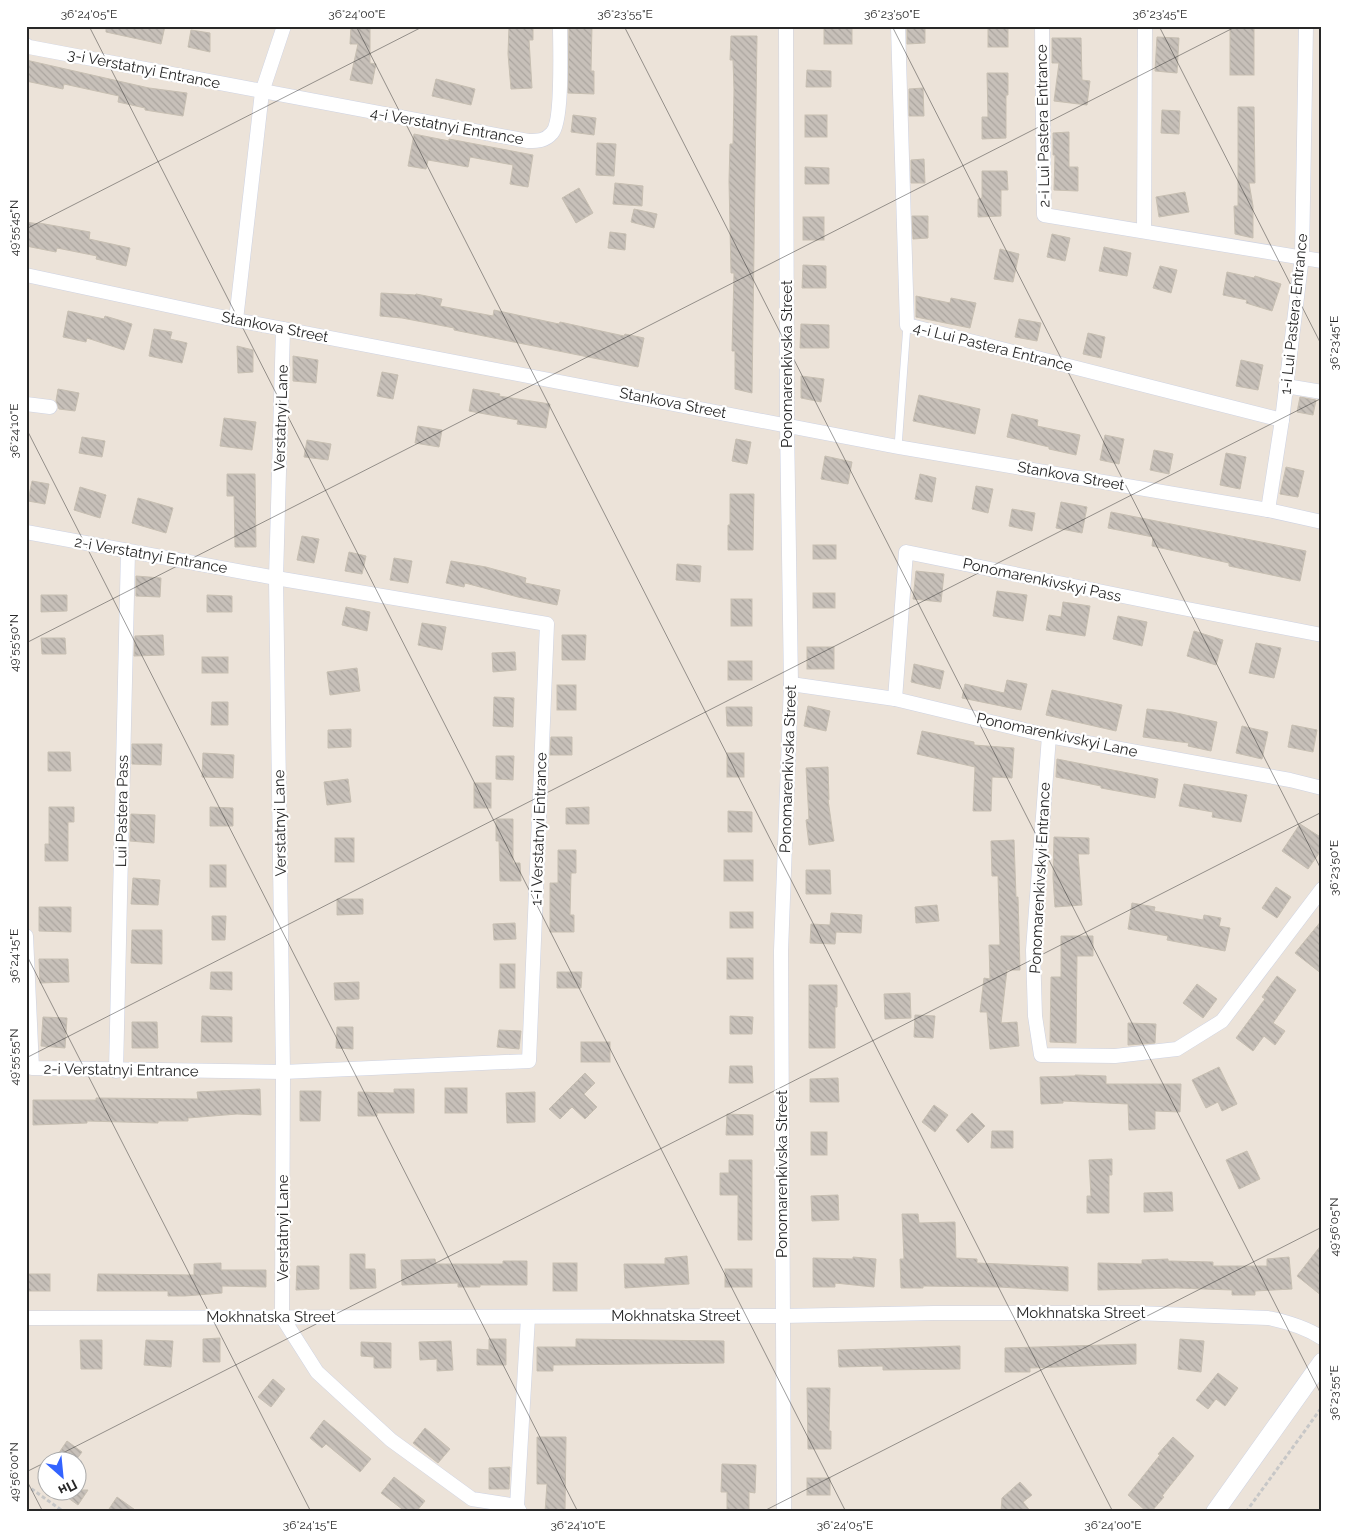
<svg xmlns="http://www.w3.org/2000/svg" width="1348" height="1538" font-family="Raleway,sans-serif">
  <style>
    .building { fill: url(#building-back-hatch); stroke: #c7bfb2 }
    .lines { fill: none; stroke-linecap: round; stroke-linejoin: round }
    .service-casing { stroke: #ced3e3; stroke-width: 8 }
    .minor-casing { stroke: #ced3e3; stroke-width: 15 }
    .tertiary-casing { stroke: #ced3e3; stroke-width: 19 }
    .path { stroke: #c7c7c7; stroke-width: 3; stroke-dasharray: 4 2.5; stroke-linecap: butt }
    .service { stroke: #fff; stroke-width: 7 }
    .minor { stroke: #fff; stroke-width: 14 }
    .tertiary { stroke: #fff; stroke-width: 18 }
    .ticks { fill: none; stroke: #282828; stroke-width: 1; stroke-opacity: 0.45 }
    .labels { text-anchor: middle; stroke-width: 4.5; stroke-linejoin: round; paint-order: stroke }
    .street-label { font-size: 15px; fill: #282828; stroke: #fff }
    .neatline { fill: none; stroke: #282828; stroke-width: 2 }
    .ticks-label { font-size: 12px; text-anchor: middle; fill: #282828 }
  </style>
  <defs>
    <pattern id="building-back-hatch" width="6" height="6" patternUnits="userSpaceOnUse" patternTransform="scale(1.25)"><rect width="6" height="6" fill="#c7c0b9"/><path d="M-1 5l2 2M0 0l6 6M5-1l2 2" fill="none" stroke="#aba59f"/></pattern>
  </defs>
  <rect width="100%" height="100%" fill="#ece3d9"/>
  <g class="building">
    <path d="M106,26H165L161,44L106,32Z"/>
    <path d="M351,26H370V63L376,64L372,84L350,80L358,44H350Z"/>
    <path d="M509,26H533V40H529L532,88L511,89L508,54Z"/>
    <path d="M569,26H592L591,71H594V94L568,93Z"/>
    <rect x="824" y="26" width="28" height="18"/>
    <path d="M907,26H925V43L907,44Z"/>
    <rect x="988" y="26" width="20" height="21"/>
    <rect x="1230" y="26" width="24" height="49"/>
    <path d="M191,30L210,33V52L188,47Z"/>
    <path d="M731,36H757L752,393L735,389V351H732L734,273H731L729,181L730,144H733L734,90L733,60H730Z"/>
    <path d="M1157,37L1179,38L1177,73L1155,71Z"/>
    <path d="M1052,38H1081L1082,80L1090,81L1087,105L1054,101L1059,63H1052Z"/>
    <path d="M26,60L149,88L187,93L183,116L145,110V108L118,102L119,96L64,84L63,89L26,81Z"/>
    <path d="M807,70L831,71V87H806Z"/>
    <path d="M987,73H1008V95H1006V138L982,139V117H988Z"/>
    <path d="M436,79L475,89L471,105L432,96Z"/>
    <path d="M923,88L924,116H909V89Z"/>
    <path d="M1238,107H1254L1255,183H1249L1253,206V238L1235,234L1234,206H1238Z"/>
    <path d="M1162,110L1180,111L1179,134L1161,133Z"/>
    <path d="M573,115L596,118L594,135L571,132Z"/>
    <rect x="805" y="115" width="22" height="22"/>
    <path d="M1069,132V167H1078V191L1054,190L1055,155H1053V133Z"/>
    <path d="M414,134L449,141V139L533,155L528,187L510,184L513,165L470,157L468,167L428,160L426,169L408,166Z"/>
    <path d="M597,143L616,144L614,176L596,175Z"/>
    <path d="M924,159L925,183H911V160Z"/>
    <path d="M805,167L829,168V184H805Z"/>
    <path d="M982,171H1007L1008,190H1001V216L978,217V199L982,198Z"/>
    <path d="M615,183L643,186L642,206L613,204Z"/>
    <path d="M579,188L593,213L576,223L562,198Z"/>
    <path d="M1185,192L1189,212L1159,217L1156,197Z"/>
    <path d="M634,209L657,214L654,228L631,222Z"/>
    <path d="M912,216H928V238L913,239Z"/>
    <rect x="803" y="217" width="21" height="23"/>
    <path d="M26,222L39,224V223L90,232L89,239L130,248L126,266L96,259L97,256L57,248L56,252L26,246Z"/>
    <path d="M610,232L626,234L625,250L608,248Z"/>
    <path d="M1052,234L1070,238L1065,261L1047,257Z"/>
    <path d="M1104,247L1131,253L1127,276L1099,271Z"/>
    <path d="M1000,249L1019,254L1013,282L994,279Z"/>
    <path d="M803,265L826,266V288H802Z"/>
    <path d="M1160,266L1177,270L1171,293L1153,288Z"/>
    <path d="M1227,272L1254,278L1255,276L1281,284L1272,311L1246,303L1247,300L1223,295Z"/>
    <path d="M381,293L415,295L416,294L442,299L440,306L493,316L494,310L559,324L560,322L624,336L625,334L644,338L638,367L454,330V328L402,318L380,316Z"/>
    <path d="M916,296L950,303L951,298L976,303L970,328L916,317Z"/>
    <path d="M68,311L104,319L105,316L132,324L124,350L87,338L86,342L63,337Z"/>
    <path d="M1019,319L1041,323L1037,341L1015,337Z"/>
    <path d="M801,324L829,325V348H800Z"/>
    <path d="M154,329L172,332L170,339L187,343L182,363L149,356Z"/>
    <path d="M1088,333L1105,337L1101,358L1083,354Z"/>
    <path d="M237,346L253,350V372L238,373Z"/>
    <path d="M293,356L318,360L316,383L293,381Z"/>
    <path d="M1241,360L1263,365L1258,390L1236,386Z"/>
    <path d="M382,372L398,375L393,399L377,396Z"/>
    <path d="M801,376L824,379L821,402L801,398Z"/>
    <path d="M58,389L79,393L75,411L59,409L56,401Z"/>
    <path d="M473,389L500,394L499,396L550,404L546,428L517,424L518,420L469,411Z"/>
    <path d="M919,395L980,409L975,434L913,421Z"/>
    <path d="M1300,397L1316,400L1313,415L1297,412Z"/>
    <path d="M1012,414L1038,420L1037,426L1080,435L1076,455L1049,449V447L1007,437Z"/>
    <path d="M224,418L256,422L252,450L220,446Z"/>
    <path d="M418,426L442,430L439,447L415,443Z"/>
    <path d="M1105,435L1124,439L1119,464L1100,460Z"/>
    <path d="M82,437L105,441L102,457L79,453Z"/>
    <path d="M736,439L751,442L747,464L732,461Z"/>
    <path d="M307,440L331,444L328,460L304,457Z"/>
    <path d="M1154,450L1173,454L1169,474L1150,470Z"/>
    <path d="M1226,453L1246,457L1240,489L1220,485Z"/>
    <path d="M825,456L852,462L848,484L821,479Z"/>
    <path d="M1286,467L1304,471L1298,497L1280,494Z"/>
    <path d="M227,474H255L256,547H235L234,496H227Z"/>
    <path d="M920,474L936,478L932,502L915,499Z"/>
    <path d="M32,481L49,484L45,504L28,501Z"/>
    <path d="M976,486L993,489L988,513L972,509Z"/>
    <path d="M80,487L106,495L100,518L74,510Z"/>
    <path d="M730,494H754L753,550H728V525H730Z"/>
    <path d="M138,498L173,508L166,533L132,523Z"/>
    <path d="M1061,502L1087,507L1082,533L1056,528Z"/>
    <path d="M1012,509L1035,513L1032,531L1009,526Z"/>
    <path d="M1111,512L1306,551L1300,581L1229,566V563L1152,546L1153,537L1108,528Z"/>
    <path d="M302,536L319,539L314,563L297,560Z"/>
    <rect x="813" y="545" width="23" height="14"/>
    <path d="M349,552L366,556L362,574L345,571Z"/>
    <path d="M394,558L412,561L408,583L390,580Z"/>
    <path d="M451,561L486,567L526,578L525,583L560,590L557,605L518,597L465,583L464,587L446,583Z"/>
    <path d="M677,564L701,566L700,582L676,580Z"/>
    <path d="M916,571L944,574L941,602L913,599Z"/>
    <path d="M136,576L161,578L160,597L136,596Z"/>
    <path d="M997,591L1027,595L1023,621L993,616Z"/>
    <rect x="813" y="593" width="22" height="15"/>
    <path d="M41,595H67V611L41,612Z"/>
    <path d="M207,595L232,596V612H207Z"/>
    <rect x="731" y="599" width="21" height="27"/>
    <path d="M1063,602L1090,606L1085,636L1046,630L1049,615L1061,617Z"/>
    <path d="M346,607L370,612L367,631L342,625Z"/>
    <path d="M1118,616L1147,622L1142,646L1113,639Z"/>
    <path d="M422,623L446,627L442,650L418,645Z"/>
    <path d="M1194,631L1223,640L1216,665L1187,656Z"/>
    <path d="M163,635L164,655L134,656L135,636Z"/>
    <path d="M562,635H586L585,660H562Z"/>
    <path d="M41,638H65L66,654H42Z"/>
    <path d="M1256,643L1281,648L1274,678L1249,673Z"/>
    <rect x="807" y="647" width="27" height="22"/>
    <path d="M515,652L516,670L493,672L492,653Z"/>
    <rect x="202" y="657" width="26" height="16"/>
    <rect x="728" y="661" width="24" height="19"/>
    <path d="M914,664L944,671L940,689L911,682Z"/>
    <path d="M357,668L360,691L330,695L327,672Z"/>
    <path d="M1007,680L1027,684L1021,710L962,698L965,684L1004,693Z"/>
    <rect x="557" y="685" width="19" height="25"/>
    <path d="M1052,690L1122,705L1116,731L1046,715Z"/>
    <path d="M494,697L514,698L513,727L493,726Z"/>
    <path d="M212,702H228V725H211Z"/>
    <path d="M808,706L830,711L826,731L804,726Z"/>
    <path d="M726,707H752V726H727Z"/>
    <path d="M1147,709L1172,712L1217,722L1211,751L1188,746L1189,743L1143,737Z"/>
    <path d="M1292,725L1317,730L1313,752L1288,747Z"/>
    <path d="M1242,726L1268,732L1262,759L1236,753Z"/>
    <path d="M351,729V747L328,748V730Z"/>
    <path d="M922,731L974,742V745L1014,748L1012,778L992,777L991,811H973L975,767L917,754Z"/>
    <path d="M551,737H572V755H550Z"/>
    <path d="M132,744H162L161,765L132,764Z"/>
    <path d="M48,752H70L71,771H48Z"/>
    <path d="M203,753L234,755L233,778L202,777Z"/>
    <rect x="727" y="753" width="17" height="24"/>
    <path d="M496,756H514L513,780L496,779Z"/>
    <path d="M1057,759L1158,779L1155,798L1101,788V786L1056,777Z"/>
    <path d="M828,767L829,800H828L834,841L809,845L806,820L809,819L806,768Z"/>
    <path d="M348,779L351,802L327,805L324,782Z"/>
    <rect x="474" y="783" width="17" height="25"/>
    <path d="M1184,784L1247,795L1241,822L1212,817L1213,812L1179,806Z"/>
    <path d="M49,807H74V822H68V861H45V844H49Z"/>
    <path d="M210,807L233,808V826H210Z"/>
    <path d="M589,807V824H566V808Z"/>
    <path d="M728,811L752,812V832H728Z"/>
    <path d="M131,814L155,815L154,843L130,841Z"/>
    <path d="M496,819H513V863H520L521,881H500L499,841H496Z"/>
    <path d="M1300,824L1322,838V849L1308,869L1282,851Z"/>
    <path d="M1054,837L1089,838V854H1078L1082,905L1055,907L1053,878Z"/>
    <rect x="335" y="838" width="19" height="24"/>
    <path d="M1014,840L1016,897H1018L1020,970H1007L1001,1023L1017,1022L1019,1046L990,1049L987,1012H980L984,978L990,979L989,945H1000L998,876H992L991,841Z"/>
    <path d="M558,850H576V873H571L570,915H574V932H550V883H558Z"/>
    <rect x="724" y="860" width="29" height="21"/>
    <rect x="210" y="865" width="16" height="22"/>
    <path d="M806,870H830L831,894H806Z"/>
    <path d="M133,878L160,880L158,905L131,904Z"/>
    <path d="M1276,887L1291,897L1277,918L1262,908Z"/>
    <path d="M337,899H363V914L337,915Z"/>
    <path d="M1132,903L1155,907L1154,911L1203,920L1204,915L1221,918L1219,926L1230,928L1225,951L1167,940L1168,936L1128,929Z"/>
    <path d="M937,905L939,921L916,923L915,907Z"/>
    <path d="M39,907H71V932L39,931Z"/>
    <rect x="730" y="912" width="23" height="16"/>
    <path d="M831,913L862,915L861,933L836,932L835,944L810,943L811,924L830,925Z"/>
    <path d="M212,916H226L225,940H212Z"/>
    <path d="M1322,920V974L1295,953Z"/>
    <path d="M515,923L516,939L494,940L493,924Z"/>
    <path d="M132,930H162V964L131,963Z"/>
    <path d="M1061,936H1093V956H1077L1076,1043L1050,1042L1051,977H1061Z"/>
    <rect x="727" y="958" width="26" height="21"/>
    <path d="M39,959H68L69,982L40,983Z"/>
    <rect x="500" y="964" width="15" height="24"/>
    <path d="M211,972H232V990L210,989Z"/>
    <path d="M557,972H582L581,988H557Z"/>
    <path d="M1277,976L1296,990L1273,1023L1285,1031L1275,1045L1264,1036L1253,1051L1236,1038L1265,999L1262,997Z"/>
    <path d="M359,982V999L335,1000L334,983Z"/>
    <path d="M1197,984L1217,999L1203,1018L1183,1003Z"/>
    <path d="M809,985H837V1007H835V1048H809Z"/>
    <path d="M910,993L911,1018L885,1019L884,994Z"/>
    <path d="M915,1015L935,1016L933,1038L914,1037Z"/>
    <path d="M202,1016L232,1017V1042H201Z"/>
    <path d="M730,1016L753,1017L752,1034H730Z"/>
    <path d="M43,1017L67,1018L65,1048L41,1046Z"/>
    <path d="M132,1022H157L158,1048H132Z"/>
    <path d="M1128,1023L1156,1024L1155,1043L1128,1045Z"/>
    <path d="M337,1027H353V1049L336,1048Z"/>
    <path d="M499,1030L521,1031L519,1049L497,1047Z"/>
    <rect x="581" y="1042" width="29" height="20"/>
    <path d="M730,1066H752L753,1083H729Z"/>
    <path d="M1219,1067L1237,1104L1222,1111L1218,1102L1206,1108L1192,1080Z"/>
    <path d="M585,1073L595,1083L584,1094L597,1107L585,1119L572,1107L560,1119L549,1109Z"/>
    <path d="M1075,1075L1106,1076V1084H1181L1180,1112L1155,1111V1129L1129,1130L1128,1104L1063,1101V1103L1041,1104L1040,1077L1075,1076Z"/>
    <path d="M838,1078L839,1102H810V1079Z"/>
    <rect x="445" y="1088" width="22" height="25"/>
    <path d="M260,1089L261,1115L237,1114L188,1118V1121H158V1123L87,1121V1123L33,1125V1100H96V1098L198,1099L197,1092Z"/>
    <path d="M394,1089H414V1113H377V1116H358V1092L394,1093Z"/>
    <path d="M300,1091H321L320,1121H300Z"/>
    <path d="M535,1092V1122L507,1123L506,1093Z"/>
    <path d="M934,1105L948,1115L935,1132L922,1122Z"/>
    <path d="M972,1113L985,1126L968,1143L956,1130Z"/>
    <path d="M727,1114L753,1115V1135H726Z"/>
    <path d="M992,1131H1013V1148H991Z"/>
    <rect x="811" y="1132" width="16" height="23"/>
    <path d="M1247,1151L1260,1179L1239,1189L1226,1160Z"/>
    <path d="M1112,1159V1175H1109V1213H1087V1196H1091L1089,1160Z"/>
    <path d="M729,1160H752V1240H738V1195H720V1173H729Z"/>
    <path d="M1172,1192L1173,1211L1144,1212V1193Z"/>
    <path d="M838,1195L839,1220L812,1221L811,1196Z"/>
    <path d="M902,1214H918L919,1223L955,1222L956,1258L977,1259V1263L1068,1267V1291L999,1287L923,1286V1288H901L900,1259H904Z"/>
    <path d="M1322,1244V1296L1297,1276Z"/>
    <path d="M350,1254H365V1269H375L376,1288L350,1289Z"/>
    <path d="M687,1256L689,1284L625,1288L624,1264H665V1258Z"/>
    <path d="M853,1257L876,1259L874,1287L835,1283V1287H813V1258L853,1259Z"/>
    <path d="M1289,1257L1292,1289L1255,1291V1295H1232V1290L1177,1288L1098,1290V1263L1142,1264V1260L1168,1259V1261L1213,1262V1266H1267V1259Z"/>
    <path d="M435,1259L436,1264H503V1261H527V1285H480V1287H458V1283L402,1285L401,1260Z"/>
    <path d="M221,1263V1270H266V1287L222,1286V1293L185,1296H168V1291H97L98,1274L194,1275V1264Z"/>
    <rect x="553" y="1263" width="24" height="28"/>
    <path d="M297,1266H319V1289L296,1290Z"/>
    <rect x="725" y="1269" width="27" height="18"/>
    <rect x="26" y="1274" width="24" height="17"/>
    <path d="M220,1338V1362H203V1339Z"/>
    <path d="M489,1339H506V1365H477V1349L489,1350Z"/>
    <path d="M576,1339L724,1341V1363L553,1365V1371H537V1347H576Z"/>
    <path d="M1180,1339L1204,1341L1201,1372L1178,1369Z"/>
    <path d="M80,1340H102V1369H81Z"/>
    <path d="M146,1340L173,1341L171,1367L144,1365Z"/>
    <path d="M451,1341L453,1370L437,1371V1359L420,1360L419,1342Z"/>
    <path d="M361,1342L391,1343V1368H374V1357L361,1356Z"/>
    <path d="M1136,1344V1364L1030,1368V1372H1005V1348Z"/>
    <path d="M960,1346V1369L883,1370V1366L839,1367L838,1350Z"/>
    <path d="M1218,1373L1238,1388L1225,1406L1216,1399L1208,1409L1196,1400Z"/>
    <path d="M273,1379L285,1389L271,1407L258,1397Z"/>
    <path d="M807,1388H830L829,1431H831V1449H808Z"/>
    <path d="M324,1420L371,1459L360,1472L326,1444L322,1448L310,1438Z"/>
    <path d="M425,1428L450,1449L438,1463L413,1443Z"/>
    <path d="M537,1437H566L565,1512H545L547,1484H537Z"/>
    <path d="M1173,1437L1194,1456L1162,1496L1164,1497L1151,1512H1147L1128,1495L1160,1455L1158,1454Z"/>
    <path d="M67,1441L82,1452L76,1460H54Z"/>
    <path d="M722,1464L756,1465L755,1493L749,1492V1512H727V1492H721Z"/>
    <path d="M510,1467L509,1489H489V1468Z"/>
    <path d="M394,1477L425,1501L416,1512H406L381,1493Z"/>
    <rect x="807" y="1478" width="23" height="17"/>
    <path d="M1020,1482L1032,1495L1023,1502L1031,1512H1001L1002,1498Z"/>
    <path d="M57,1490H88L78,1505Z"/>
    <path d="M117,1497L138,1512H107Z"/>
  </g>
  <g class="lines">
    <g class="service-casing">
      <path id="service" d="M898,447L907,325"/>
    </g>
    <g class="minor-casing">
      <g id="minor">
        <path d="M898,26L907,325L1282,420"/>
        <path d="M1042,26L1044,215L1322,261"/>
        <path d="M26,45L29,47L528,141C538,141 545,141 552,133C563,122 560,45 560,26"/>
        <path d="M1144,231L1145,26"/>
        <path d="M26,275L236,320L898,447L1268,510L1322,522"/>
        <path d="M236,320L262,92L284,26"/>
        <path d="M283,329L276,578L283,1072L282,1317L317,1372L391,1440L472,1499L517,1506L520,1512"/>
        <path d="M1286,386L1322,392"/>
        <path d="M26,404L50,407"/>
        <path d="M1268,510L1282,420L1302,256L1306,26"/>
        <path d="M26,532L276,578L547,624L529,1061L283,1072L32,1068L26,936"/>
        <path d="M791,684L895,699L1049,736L1290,780L1322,788"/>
        <path d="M895,699L906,552L1177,607L1322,635"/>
        <path d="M1049,736L1033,950L1035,1016L1041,1055L1115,1056L1177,1049L1222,1021L1322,889"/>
        <path d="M116,1071L128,551"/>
        <path d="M26,1318L782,1316L934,1313H1135L1268,1318C1288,1322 1305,1327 1322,1338"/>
        <path d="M517,1506L528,1317"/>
        <path d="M784,1512L781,951L791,684L787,424L786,26"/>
      </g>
    </g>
    <g class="tertiary-casing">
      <path id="tertiary" d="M1215,1512L1322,1362"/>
    </g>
    <g class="path">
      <path d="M26,1485L64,1512"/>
      <path d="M1246,1512L1322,1407"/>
    </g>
    <use href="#service" class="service"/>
    <use href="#minor" class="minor"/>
    <use href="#tertiary" class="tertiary"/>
  </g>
  <path class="ticks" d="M89,26L846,1512M356,26L1113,1512M624,26L1322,1396M892,26L1322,871M1159,26L1322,346M26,229L424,26M26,428L578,1512M26,643L1237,26M26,954L311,1512M26,1058L1322,398M49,1460L1322,812M26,1472L48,1461M26,1479L43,1512M762,1512L1322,1227"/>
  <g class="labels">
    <g class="street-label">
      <text transform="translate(144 69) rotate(11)" y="5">3-i Verstatnyi Entrance</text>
      <text transform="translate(447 126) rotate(10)" y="5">4-i Verstatnyi Entrance</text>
      <text transform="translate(1043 126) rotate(-91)" y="5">2-i Lui Pastera Entrance</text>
      <text transform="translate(1294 314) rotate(-84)" y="5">1-i Lui Pastera Entrance</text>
      <text transform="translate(275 327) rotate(11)" y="5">Stankova Street</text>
      <text transform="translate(993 347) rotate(14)" y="5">4-i Lui Pastera Entrance</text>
      <text transform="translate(787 364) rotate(-90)" y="5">Ponomarenkivska Street</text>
      <text transform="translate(673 403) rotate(11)" y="5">Stankova Street</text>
      <text transform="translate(281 418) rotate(-88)" y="5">Verstatnyi Lane</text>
      <text transform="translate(1071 476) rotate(10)" y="5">Stankova Street</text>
      <text transform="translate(151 555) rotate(10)" y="5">2-i Verstatnyi Entrance</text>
      <text transform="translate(1042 580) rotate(12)" y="5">Ponomarenkivskyi Pass</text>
      <text transform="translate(1057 735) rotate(12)" y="5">Ponomarenkivskyi Lane</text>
      <text transform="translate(788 769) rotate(-88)" y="5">Ponomarenkivska Street</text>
      <text transform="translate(122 811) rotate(-89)" y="5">Lui Pastera Pass</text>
      <text transform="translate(280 823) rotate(-91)" y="5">Verstatnyi Lane</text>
      <text transform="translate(539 829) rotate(-88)" y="5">1-i Verstatnyi Entrance</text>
      <text transform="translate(1040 878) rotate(-87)" y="5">Ponomarenkivskyi Entrance</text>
      <text transform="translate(121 1070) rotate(1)" y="5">2-i Verstatnyi Entrance</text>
      <text transform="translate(782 1174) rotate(-90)" y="5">Ponomarenkivska Street</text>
      <text transform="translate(283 1228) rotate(-90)" y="5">Verstatnyi Lane</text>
      <text x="1081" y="1318">Mokhnatska Street</text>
      <text x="676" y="1321">Mokhnatska Street</text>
      <text x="271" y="1322">Mokhnatska Street</text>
    </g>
  </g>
  <rect width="1348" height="1538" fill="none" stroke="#ffffff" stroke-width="55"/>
  <g transform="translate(62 1476) rotate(153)"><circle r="24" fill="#ffffff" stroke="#a9a9a9"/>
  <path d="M0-4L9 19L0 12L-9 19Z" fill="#3363ff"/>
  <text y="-8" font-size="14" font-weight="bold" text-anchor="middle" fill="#282828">Пн</text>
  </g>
  <rect x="28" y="28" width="1292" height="1482" class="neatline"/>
  <g class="ticks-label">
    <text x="89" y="18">36°24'05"E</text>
    <text x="357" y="18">36°24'00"E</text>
    <text x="625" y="18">36°23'55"E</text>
    <text x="892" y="18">36°23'50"E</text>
    <text x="1160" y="18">36°23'45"E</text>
    <text transform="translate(14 228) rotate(-90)" y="4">49°55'45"N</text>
    <text transform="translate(1334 343) rotate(-90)" y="4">36°23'45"E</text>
    <text transform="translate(14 431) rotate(-90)" y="4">36°24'10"E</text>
    <text transform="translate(14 643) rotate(-90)" y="4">49°55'50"N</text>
    <text transform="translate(1334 868) rotate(-90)" y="4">36°23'50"E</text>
    <text transform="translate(14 956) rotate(-90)" y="4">36°24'15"E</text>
    <text transform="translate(14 1057) rotate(-90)" y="4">49°55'55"N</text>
    <text transform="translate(1334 1227) rotate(-90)" y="4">49°56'05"N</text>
    <text transform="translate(1334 1393) rotate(-90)" y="4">36°23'55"E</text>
    <text transform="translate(14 1472) rotate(-90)" y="4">49°56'00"N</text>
    <text x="310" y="1529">36°24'15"E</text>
    <text x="578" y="1529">36°24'10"E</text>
    <text x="845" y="1529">36°24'05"E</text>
    <text x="1113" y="1529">36°24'00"E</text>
  </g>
</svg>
